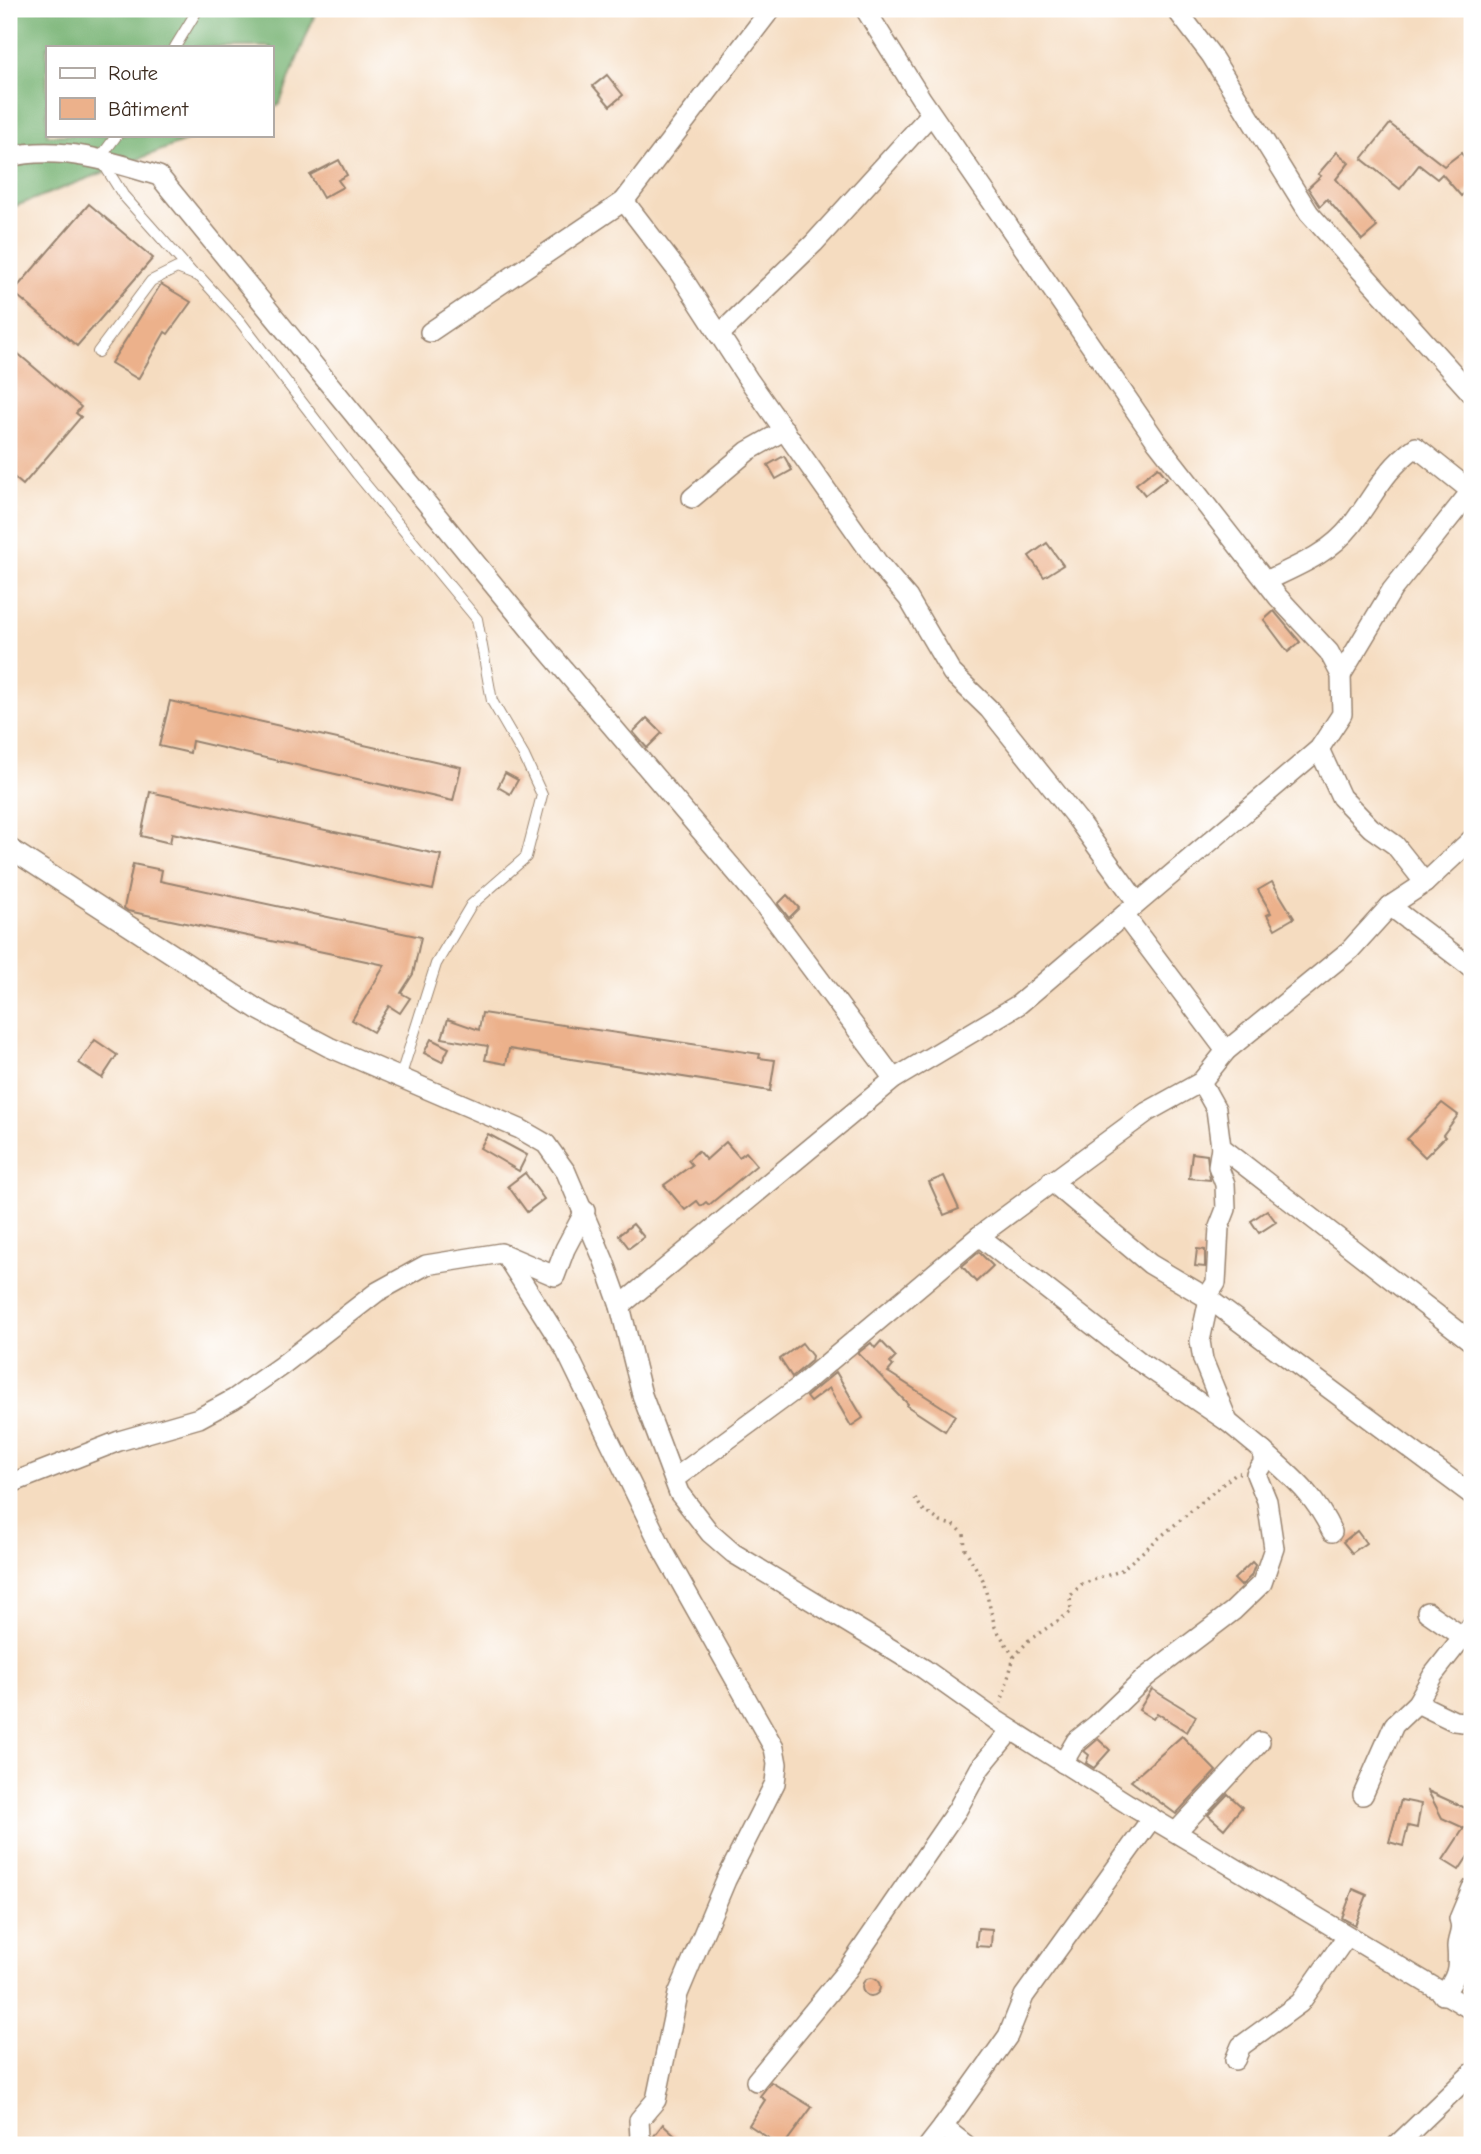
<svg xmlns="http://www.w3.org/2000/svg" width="1481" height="2154" font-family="'Comic Neue',sans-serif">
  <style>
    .forest { fill: #78b474; stroke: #5a6f49; stroke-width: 2 }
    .building { fill: #ecb18b }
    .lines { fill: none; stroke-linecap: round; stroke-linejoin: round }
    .lane-casing { stroke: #98836f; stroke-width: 12 }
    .street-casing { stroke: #98836f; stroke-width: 22 }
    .path { stroke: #98836f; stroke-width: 3.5; stroke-dasharray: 2 5; stroke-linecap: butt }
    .lane { stroke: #fff; stroke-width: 10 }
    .street { stroke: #fff; stroke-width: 19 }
  </style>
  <rect width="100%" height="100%" fill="#fff"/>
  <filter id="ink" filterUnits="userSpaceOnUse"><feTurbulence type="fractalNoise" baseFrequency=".0143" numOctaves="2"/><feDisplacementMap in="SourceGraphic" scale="14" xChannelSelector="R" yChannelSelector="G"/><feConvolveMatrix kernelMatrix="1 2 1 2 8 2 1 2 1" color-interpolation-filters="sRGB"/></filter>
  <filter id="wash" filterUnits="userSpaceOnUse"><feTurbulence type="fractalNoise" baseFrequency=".00686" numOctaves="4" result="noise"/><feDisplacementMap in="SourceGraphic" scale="28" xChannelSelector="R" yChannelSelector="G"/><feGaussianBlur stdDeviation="1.57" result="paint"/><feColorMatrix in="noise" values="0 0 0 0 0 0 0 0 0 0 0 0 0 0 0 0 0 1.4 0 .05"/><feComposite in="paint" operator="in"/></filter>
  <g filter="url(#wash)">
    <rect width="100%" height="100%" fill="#f5dcc0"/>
    <path class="forest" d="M9,9H317L279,105L271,108V47H47V135H201L16,206L9,204Z"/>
    <g id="blocks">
      <g class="building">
        <path d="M607,75L623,95L610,106L593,86Z"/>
        <path d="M1390,124L1444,166L1461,153L1472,167V187L1461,196L1442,174L1437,179L1419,165L1400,189L1362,159Z"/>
        <path d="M1337,152L1349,163L1336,179L1377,227L1362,240L1327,199L1320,206L1308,188L1321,176L1318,174Z"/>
        <path d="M339,160L347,175L338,180L343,187L323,198L310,175Z"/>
        <path d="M89,204L153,258L77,346L13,292Z"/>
        <path d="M161,284L191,302L168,334L165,332L138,379L111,363Z"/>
        <path d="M9,346L81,407L76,413L81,417L23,485L9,473Z"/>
        <path d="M784,456L792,470L776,479L768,465Z"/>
        <path d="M1158,467L1167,478L1145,495L1136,484Z"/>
        <path d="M1047,543L1063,565L1044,577L1029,556Z"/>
        <path d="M1274,611L1300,642L1288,652L1264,620Z"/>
        <path d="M170,701L461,767L453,801L192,741L190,753L159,746Z"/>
        <path d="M647,718L662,733L647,748L633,732Z"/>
        <path d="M505,773L518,780L510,794L498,787Z"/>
        <path d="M150,792L441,855L433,890L172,833L170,843L141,836Z"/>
        <path d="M133,864L162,870L160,881L421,937L413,974L401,993L410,998L400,1013L389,1006L373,1032L352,1020L385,965L128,911L124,908Z"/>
        <path d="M1272,882L1294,918L1275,929L1267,915L1271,913L1258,890Z"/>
        <path d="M787,895L799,908L789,918L778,904Z"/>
        <path d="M482,1013L760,1054L759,1058L775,1060L770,1091L509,1049L506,1064L485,1060L488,1046L442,1038L448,1019L479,1030Z"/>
        <path d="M431,1039L449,1048L442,1062L424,1053Z"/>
        <path d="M95,1040L117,1055L102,1078L79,1063Z"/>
        <path d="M1442,1103L1458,1115L1443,1135L1445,1137L1425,1157L1407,1139Z"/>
        <path d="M488,1134L527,1155L519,1171L480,1148Z"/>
        <path d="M726,1142L739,1157L746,1152L757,1165L709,1205L706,1202L701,1206L697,1201L685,1210L664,1185L692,1165L688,1160L698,1151L706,1160Z"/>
        <path d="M1192,1153L1207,1155L1210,1180L1189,1178Z"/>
        <path d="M525,1173L544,1199L527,1212L508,1186Z"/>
        <path d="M944,1176L959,1209L944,1215L929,1182Z"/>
        <path d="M1267,1210L1276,1222L1259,1233L1251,1221Z"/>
        <path d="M633,1224L644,1237L629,1248L619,1235Z"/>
        <path d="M1197,1249L1205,1250V1267L1195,1266Z"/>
        <path d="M979,1252L993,1266L976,1282L962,1266Z"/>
        <path d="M881,1341L896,1357L890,1363L893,1366L888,1372L955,1415L945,1431L907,1406L908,1404L858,1353L871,1343L875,1348Z"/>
        <path d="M802,1343L812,1356L811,1361L792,1377L780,1359Z"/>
        <path d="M836,1372L863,1418L851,1426L829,1388L810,1402L806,1397Z"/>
        <path d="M1357,1531L1366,1543L1352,1553L1343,1542Z"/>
        <path d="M1252,1562L1255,1565L1251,1576L1241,1586L1234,1579Z"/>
        <path d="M1152,1689L1196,1716L1187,1732L1157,1713L1153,1719L1139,1710Z"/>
        <path d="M1182,1736L1216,1771L1176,1814L1131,1781Z"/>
        <path d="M1098,1739L1110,1750L1094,1768L1086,1763L1089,1755L1084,1751Z"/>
        <path d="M1428,1791L1472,1811V1850L1459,1870L1443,1860L1464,1828L1442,1818Z"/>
        <path d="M1228,1794L1242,1807L1224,1829L1208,1815Z"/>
        <path d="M1401,1800L1421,1804L1417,1828L1408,1826L1403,1846L1389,1842Z"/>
        <path d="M1353,1889L1367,1895L1355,1925L1342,1918Z"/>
        <path d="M978,1928L992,1929L991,1947L976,1946Z"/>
        <circle cx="871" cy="1987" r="9"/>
        <path d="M771,2082L812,2107L784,2145H779L749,2125L765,2100L760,2096Z"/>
        <path d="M663,2124L686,2145H663L654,2136Z"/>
      </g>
    </g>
  </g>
  <g filter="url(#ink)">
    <use href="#blocks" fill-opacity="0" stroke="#98836f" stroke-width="2"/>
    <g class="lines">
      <g class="lane-casing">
        <g id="lane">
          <path d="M175,47L198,9"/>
          <path d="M117,135L100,158L123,195L193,274"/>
          <path d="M98,352L151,281L177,268L200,277L239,320L357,474L477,619L492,701L524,756L542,795L526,857L471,905L436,964L400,1078"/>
        </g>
      </g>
      <g class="street-casing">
        <g id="street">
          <path d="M1176,9L1211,55L1309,213L1472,394"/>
          <path d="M9,157C59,145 111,161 159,176L537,638L764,905L894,1079"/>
          <path d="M624,201L680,274L748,379L878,563L908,598L952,673L989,709L1077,819L1137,902"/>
          <path d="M430,332L624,201L771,9"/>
          <path d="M719,335L814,243L931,114"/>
          <path d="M692,498L748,451L785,430"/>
          <path d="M1266,581C1297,566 1329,554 1351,526C1375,495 1383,471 1416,447L1471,491"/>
          <path d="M1341,675L1392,590L1472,490"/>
          <path d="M1319,749L1341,797L1371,828L1395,845L1425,883"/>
          <path d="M9,848L257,1009L329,1047L520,1129L546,1144L566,1172L604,1261L620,1306L642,1395L679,1493L710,1533L733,1553L924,1669L996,1720L1128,1804L1472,2010"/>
          <path d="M1390,906L1472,968"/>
          <path d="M1124,915L1226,1051"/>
          <path d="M1201,1082L1216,1109L1221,1147L1472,1342"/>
          <path d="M1051,1181L1150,1264L1209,1299L1472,1495"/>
          <path d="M979,1236L1140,1362L1228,1422L1263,1451V1463L1256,1474L1267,1501L1274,1548L1262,1583L1233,1611L1146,1677L1096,1725L1076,1741L1063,1763"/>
          <path d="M506,1256L565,1349L665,1554L774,1748L777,1764L775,1783L726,1880L678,1994L656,2100L639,2120L640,2138L645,2145"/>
          <path d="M1206,1298L1216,1283L1219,1227L1226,1209L1225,1184L1218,1166L1221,1147"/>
          <path d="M1209,1299L1200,1341L1203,1360L1228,1422"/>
          <path d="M620,1306L894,1079L1018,1005L1319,749L1342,714L1341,675L1329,652L1278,597L1157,442L922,100L865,9"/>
          <path d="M1263,1451C1293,1478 1315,1495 1332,1532"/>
          <path d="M674,1479L799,1387L979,1236L1147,1112L1201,1082L1226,1051L1350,950L1390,906L1425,883L1472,839"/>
          <path d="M9,1484L119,1441L199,1418L234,1399L281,1366L377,1292L426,1265L501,1253L555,1276L565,1249L585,1211"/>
          <path d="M1427,1612L1472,1643"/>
          <path d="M1417,1703L1454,1721L1472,1723"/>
          <path d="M1363,1795L1394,1725L1417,1703L1433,1675L1472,1625"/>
          <path d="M1176,1832L1260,1742"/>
          <path d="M1443,1995C1457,1977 1459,1969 1457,1947C1457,1937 1464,1930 1459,1919L1472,1888"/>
          <path d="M1235,2060L1241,2046L1300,2003L1347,1936"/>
          <path d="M756,2081L848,1969L957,1810L980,1768L1011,1730"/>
          <path d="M929,2145L943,2127"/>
          <path d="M966,2145L943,2127L1008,2036L1024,1996L1152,1818"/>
          <path d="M1397,2145L1472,2073"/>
        </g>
      </g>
      <g class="path">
        <path d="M915,1498L922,1509L941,1522L956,1526L964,1534L965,1549L983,1580L995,1627L1014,1657L1001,1703"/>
        <path d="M1014,1657L1029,1640L1071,1612L1070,1596L1082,1584L1120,1571L1236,1473H1240"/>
      </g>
      <use href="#lane" class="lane"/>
      <use href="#street" class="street"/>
    </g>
  </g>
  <rect width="1481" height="2154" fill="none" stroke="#fff" stroke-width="35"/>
  <rect x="46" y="46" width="228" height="91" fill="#ffffff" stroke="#b1aaa5" stroke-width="2"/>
  <rect x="60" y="68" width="35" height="10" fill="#ffffff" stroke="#b1aaa5" stroke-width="2"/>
  <text x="108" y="80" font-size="21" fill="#3b2a1e">Route</text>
  <rect x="60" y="98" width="35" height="21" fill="#ecb18b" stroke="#b1aaa5" stroke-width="2"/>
  <text x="108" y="116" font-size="21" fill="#3b2a1e">Bâtiment</text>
</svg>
